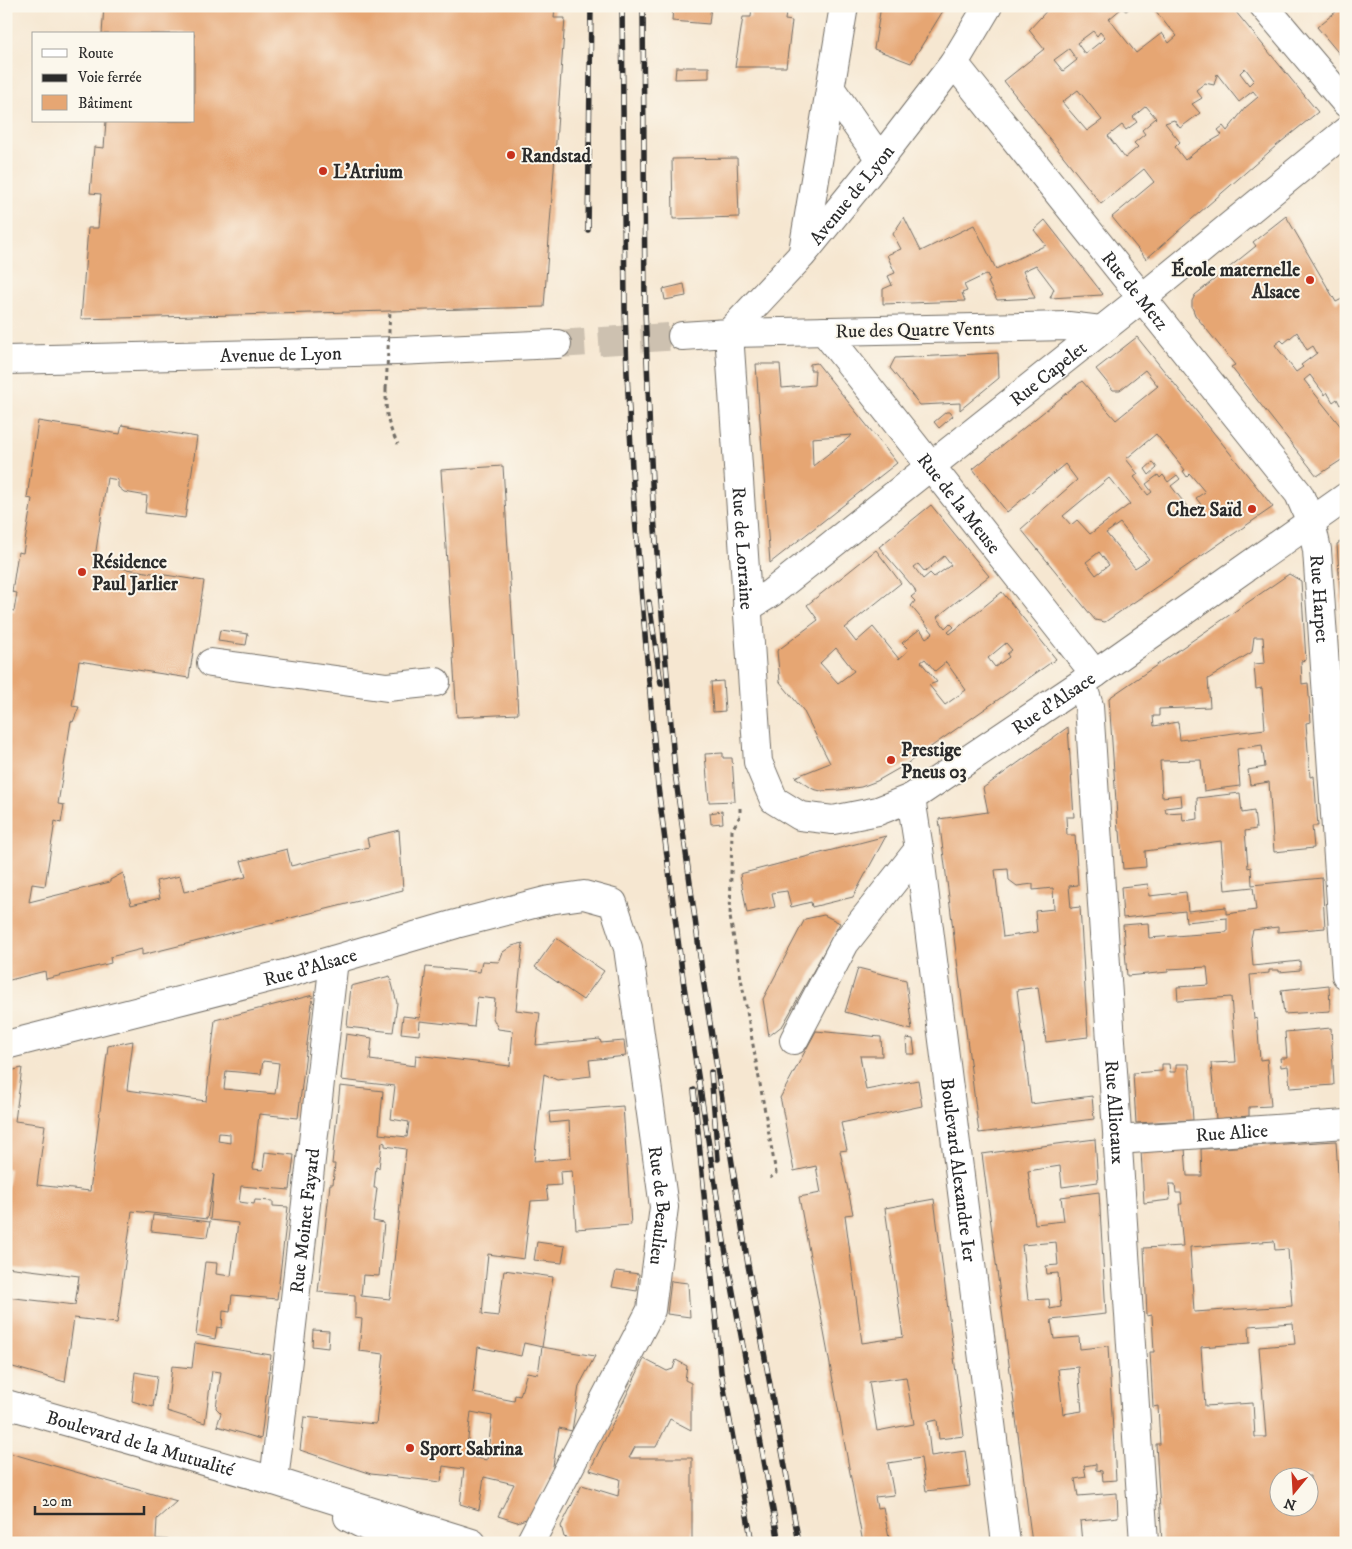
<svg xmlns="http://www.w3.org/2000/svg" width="1352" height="1549" font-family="'IM FELL DW Pica',serif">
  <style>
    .building { fill: #e6a673; fill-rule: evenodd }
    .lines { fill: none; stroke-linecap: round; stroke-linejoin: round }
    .minor-tunnel { stroke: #cdc1b0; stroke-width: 28; stroke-dasharray: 28 14; stroke-linecap: butt }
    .minor-casing { stroke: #726d65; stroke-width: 30 }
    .path { stroke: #726d65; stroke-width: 3; stroke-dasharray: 4 4; stroke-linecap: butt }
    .minor { stroke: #fff; stroke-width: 28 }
    .rail-casing { stroke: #2b2b2b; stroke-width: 5.5 }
    .rail { stroke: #fbf7ec; stroke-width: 4; stroke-dasharray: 11; stroke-linecap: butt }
    .path-bridge { stroke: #726d65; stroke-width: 3; stroke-dasharray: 4 4; stroke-linecap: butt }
    .poi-dot { fill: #c8321e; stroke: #fbf7ec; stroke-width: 2 }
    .labels { text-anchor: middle; stroke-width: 4; stroke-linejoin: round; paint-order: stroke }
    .poi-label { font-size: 19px; font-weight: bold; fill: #2b2b2b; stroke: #fbf7ec; text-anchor: start }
    .street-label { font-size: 19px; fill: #2b2b2b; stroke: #fbf7ec }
  </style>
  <rect width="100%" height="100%" fill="#fbf7ec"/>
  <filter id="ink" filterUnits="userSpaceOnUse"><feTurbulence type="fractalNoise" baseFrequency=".02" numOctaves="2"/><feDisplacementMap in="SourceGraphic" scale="10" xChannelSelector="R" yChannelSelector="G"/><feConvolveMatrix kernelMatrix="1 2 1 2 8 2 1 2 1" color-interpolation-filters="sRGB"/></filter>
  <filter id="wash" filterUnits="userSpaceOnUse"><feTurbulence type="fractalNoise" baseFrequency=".0096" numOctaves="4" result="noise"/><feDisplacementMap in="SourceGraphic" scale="20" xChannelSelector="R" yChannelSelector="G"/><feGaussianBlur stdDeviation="1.12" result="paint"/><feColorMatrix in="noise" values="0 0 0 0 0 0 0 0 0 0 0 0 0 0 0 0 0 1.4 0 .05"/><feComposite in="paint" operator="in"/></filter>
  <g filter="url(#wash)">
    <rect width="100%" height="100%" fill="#f6e7d1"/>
    <g id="blocks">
      <g class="building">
        <path d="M104,6H555L554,18H565L544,307L81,319L88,228H98L101,194L90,193L94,147L104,148L106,121H194V34H102Z"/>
        <path d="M673,6H711L709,24L672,21Z"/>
        <path d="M752,6H787L785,20L792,21L786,67H735L743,17H751Z"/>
        <path d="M881,6H946L911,63L874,49Z"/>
        <path d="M1051,6H1128L1130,8L1126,11L1122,8L1109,19L1136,53L1162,33L1169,43L1177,36L1170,28H1169L1152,6H1231L1318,112L1276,146L1146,259L1112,217L1154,182L1144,169L1101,204L1004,81L1044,49L1029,30ZM1093,31L1097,36L1100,32L1105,38L1085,54L1077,43ZM1069,49L1077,60L1063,71L1054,60ZM1245,68L1254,80L1249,85L1240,73ZM1217,74L1239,102L1253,91L1258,97L1245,108L1227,131L1223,126L1218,130L1222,135L1203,146L1185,160L1175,147L1180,142L1165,123L1174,120L1180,128L1200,113L1192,104L1202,98L1196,90L1205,83L1214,85ZM1078,90L1102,120L1087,131L1062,102ZM1146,106L1156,118L1142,130L1145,134L1134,143L1138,147L1125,158L1108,136L1122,125L1126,130L1137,122L1133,117Z"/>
        <path d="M1343,6H1346V62L1317,27Z"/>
        <path d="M676,67H709V78L675,79Z"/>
        <path d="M737,158L739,217L673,219L672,159Z"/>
        <path d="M1286,216L1336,302L1346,297V401L1340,405L1337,399L1333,402L1327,392L1325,395L1310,375L1304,380L1346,433V457L1317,476L1231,367L1235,365L1195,315L1192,307V301L1195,295L1256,246L1253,242ZM1297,332L1307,350L1313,346L1317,353L1301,365L1303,367L1296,372L1275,345L1281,340L1284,343Z"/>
        <path d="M904,217L921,251L974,225L996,269L1046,245L1034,230L1045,220L1103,294L1102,295L1050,298L1054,289L1036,265L1023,271L1035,298L997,300L988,282L990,281L987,274L964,285L967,291L962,293L965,301L883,304V289L892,285L888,276L895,273L887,255L901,249L893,234Z"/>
        <path d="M684,284L686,296L665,300L663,289Z"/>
        <path d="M1137,337L1273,507L1105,622L1095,620L1021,529L1077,480L1065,464L1007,512L973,469L1082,381L1116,420L1158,386L1145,370L1120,390H1113L1096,369ZM1156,434L1185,470L1183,471L1187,477L1190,474L1205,492L1196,498L1203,507L1193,514L1171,486L1180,479L1177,475L1168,482L1163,475L1160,478L1158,475L1146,484L1152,492L1148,495L1134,477L1138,474L1126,459ZM1109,478L1130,504L1090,534L1077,520L1071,525L1063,516ZM1120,523L1149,559L1135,568L1106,533ZM1099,552L1109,565L1096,575L1086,562Z"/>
        <path d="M998,353L999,378L960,410V403L920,405L890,368L895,358Z"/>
        <path d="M817,363L897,463L770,563L756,364H780L782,388L814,385L815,370H810V364ZM852,435L813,466L812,438Z"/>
        <path d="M946,412H950L953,416L939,428L934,422Z"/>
        <path d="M38,421L120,434L122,425L197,437L185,518L145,513L147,496L124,492L118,487V480L107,478L94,564L204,581L189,678L79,661L72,706L79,707L73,722L71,721L58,804L64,805L61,823L55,821L45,886L32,884L29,902L110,882V880L123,873L131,905L160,898L156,881L180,876L184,892L246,877L241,861L287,849L291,866L369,847L367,838L399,830L403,890L142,955V949L110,957L111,963L46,979L45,971L6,981V664L8,650H6V627L9,610L14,611L17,593L12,592L18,552L23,553L32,499L27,498Z"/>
        <path d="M1153,462L1157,468L1149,475L1145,469Z"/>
        <path d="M503,466L518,714L457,717L441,470Z"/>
        <path d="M931,505L989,576L937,617L945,628L950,623L954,627L948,632L950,634L1002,592L1056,659L905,765L877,781L861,787L839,790L821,791L813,789L795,777L830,763L803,710L780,682L777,651L818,620L807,605L876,550L901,583L845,628L856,642L873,627L899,659L909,650L902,643L920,629L926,638L933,633L911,606L915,601L911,597L916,593L914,588L879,547ZM944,556L951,565L934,577L930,573L923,579L914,567L918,564L925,572ZM1006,643L1012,650L1007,654L1009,657L995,667L988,658ZM836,648L854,671L838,683L820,663ZM925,659L935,671L946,662L966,690L945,705L929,685L937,682L921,662Z"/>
        <path d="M1346,538V650H1344L1337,544Z"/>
        <path d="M1289,574L1301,581L1306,660L1301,661L1302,684L1308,683L1311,722L1306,723L1310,777L1314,776L1318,826H1312L1314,848L1274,852L1269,782L1250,785L1248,770L1265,767L1262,745L1237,749L1240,786L1216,789L1204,791L1201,760L1160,761L1162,797L1181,795L1182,806L1165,808L1166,813L1182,812L1183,821L1198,819L1197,798L1240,793L1242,813L1254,811L1256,829L1245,831L1248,868L1251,867L1252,885L1322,878L1325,928L1278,932V927L1253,930L1251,938L1253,966L1300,961V970L1279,972V970H1269V973L1250,975L1254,1019L1257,1018L1260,1060L1267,1059L1271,1106L1249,1107V1116L1216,1119L1211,1063L1236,1062L1231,997L1178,1001L1177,987L1209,985L1207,967L1168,969V972L1127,976L1123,925L1148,923L1149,938L1227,932V918L1186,922L1185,911L1123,918L1121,887L1148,884L1149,896L1186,892L1188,911L1226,907V914L1256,910L1253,887L1225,890L1221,841L1145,851L1146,867L1123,869L1120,831H1118L1109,698ZM1254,637H1263L1265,663L1254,664L1256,689L1262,688L1265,729L1180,740L1178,722L1154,726L1153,716H1159V709L1210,707L1208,679L1252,652Z"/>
        <path d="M220,630L248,634L246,645L218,641Z"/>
        <path d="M723,681L725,711L713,712L711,682Z"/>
        <path d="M1068,727L1074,817H1066L1067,835H1075L1078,885L1069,886L1071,908L1080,907L1088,1037L1046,1042L1038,987L1017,990L1031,1104L1092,1096L1094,1119L979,1133L939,819L988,812L983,788ZM1008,869L1009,880L1017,886L1033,884V890L1053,888L1054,909L1035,911L1037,932L1003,937L995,870Z"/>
        <path d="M723,753V758H732L735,801L709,802L705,754Z"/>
        <path d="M722,811L723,823L711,824L710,813Z"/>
        <path d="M886,836L853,897L812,907L811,902L791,907L787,891L772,893L775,907L747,913L740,874Z"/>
        <path d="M824,915L840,923L783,1025L769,1036L763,999L805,919Z"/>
        <path d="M556,938L604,971L583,1000L535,967Z"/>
        <path d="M523,943L516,1010L540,1013L536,1045L600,1039L601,1043L624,1041L626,1056L589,1060L591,1076L557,1080L544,1074L534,1161L571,1158L569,1121L550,1123L549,1112L623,1106L631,1225L576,1229L572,1171L560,1172L561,1185L546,1186L548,1200L531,1201L524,1259L488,1254L482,1314L498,1316L504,1270L553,1277L542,1347L595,1356L579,1386L572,1431L559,1428L552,1472L529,1518L517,1522L498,1516L514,1484L484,1477L479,1510L460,1504L464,1469L443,1466L441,1482L371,1474L300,1450L304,1417L376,1424L384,1354L359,1351L362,1319L355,1318V1295L318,1292L330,1184H333L335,1164H332L340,1086L383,1091L379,1134L407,1137L409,1122L391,1119L395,1086L341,1080L346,1034L372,1038L370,1060L415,1066L416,1055L510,1066L513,1031L498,1029L493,1018L495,999L477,997L474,1027L420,1021L419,1035L401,1033L403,1016L420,1018L426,967L480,972L482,961L499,962L503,952L512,946ZM382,1142L385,1143V1146L406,1149L390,1299L361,1296L363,1275L379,1276L384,1223L373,1221L377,1188H374L376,1167L379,1168ZM524,1343L542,1347L538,1374L527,1372L520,1396L515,1395L514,1401L473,1393L478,1347L521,1356ZM471,1412L492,1416L487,1460L466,1456Z"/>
        <path d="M858,968L906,980L912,1030L845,1012Z"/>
        <path d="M390,976L397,1003L393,1032L347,1027L351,986Z"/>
        <path d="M1329,985L1330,1011L1284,1014L1281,990Z"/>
        <path d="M313,995L298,1118L259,1114L253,1169L263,1170L265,1152L294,1155L290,1190L241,1186L239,1202L254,1204L255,1200L273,1201V1206L288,1207L277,1299L232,1295L230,1312L223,1311L222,1328L217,1327L215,1339L196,1335L205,1262L217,1263L216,1274L231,1276L238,1223L210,1220L214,1174L207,1219L132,1211L117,1323L74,1318L65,1382L6,1365V1297L75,1305L79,1276L6,1267V1194L10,1169L6,1168V1072L22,1068L15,1121L45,1125L37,1185L90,1191L108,1046L133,1041L127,1090L206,1101L215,1020ZM263,1061L279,1063L275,1094L224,1089L226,1071L261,1074ZM219,1133L230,1134V1143L218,1141Z"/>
        <path d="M1331,1028L1334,1085L1290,1088L1288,1066L1281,1067L1280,1058H1287L1285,1032Z"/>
        <path d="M816,1031L881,1037L882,1056H860L866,1090L918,1080L922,1106L841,1123L847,1150L840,1151L853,1214L845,1215L862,1343L903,1337L885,1208L934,1199L964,1436L939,1439L937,1420L927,1422L931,1456L965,1451L970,1486L926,1491L921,1458L888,1463L894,1495L875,1497L877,1508L883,1507L890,1543H863L799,1197L821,1193L816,1166L794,1171L781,1101L780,1098ZM906,1377L914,1424L877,1431L869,1382Z"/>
        <path d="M906,1038L913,1039L915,1054H907Z"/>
        <path d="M1162,1064H1169L1170,1072H1176V1064H1189L1193,1120L1136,1123L1133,1073L1162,1071Z"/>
        <path d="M1095,1139L1098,1182L1062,1187L1060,1166L1028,1171L1035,1224L1064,1221L1061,1197L1099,1192L1106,1314L1051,1320L1054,1339L1079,1337L1080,1349L1108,1346L1116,1480L1103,1481L1102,1471L1096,1470V1464L1084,1466L1086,1477L1075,1479L1078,1496L1117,1493L1118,1517L1080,1521L1082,1543H1032L982,1154ZM1056,1242L1058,1265L1046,1266L1047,1274L1058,1273L1061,1307L1050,1309L1049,1299L1028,1300L1022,1245ZM1078,1367L1082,1411L1063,1414L1058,1369Z"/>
        <path d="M1336,1141L1346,1307V1543H1162L1156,1444H1160L1158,1406L1153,1407L1150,1352H1154L1152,1315L1147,1316L1144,1248L1183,1246L1179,1204H1182L1181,1193H1176L1175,1184H1169L1170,1200L1144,1203L1141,1151L1185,1148L1187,1176H1202L1201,1149ZM1274,1241L1275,1250L1288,1249L1292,1306L1194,1312L1190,1247ZM1293,1323L1295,1344L1259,1347L1266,1437H1255L1253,1403L1205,1406L1201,1347L1250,1343L1249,1326ZM1280,1476H1310V1506H1280Z"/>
        <path d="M153,1215L210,1222L207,1237L151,1231Z"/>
        <path d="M537,1242L565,1246L562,1263L534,1260Z"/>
        <path d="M616,1271L639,1274L637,1291L612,1287Z"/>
        <path d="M671,1281L688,1283L690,1317L667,1314Z"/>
        <path d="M313,1330L329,1331L328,1348L312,1346Z"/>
        <path d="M195,1343L271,1355L261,1439L217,1426L221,1413L216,1408L221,1372L212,1371L205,1423L167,1411L172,1366L192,1368Z"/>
        <path d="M644,1359L667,1371L673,1369L676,1360L687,1366L685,1380L691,1383V1430L670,1419L656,1447H635L629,1458H692V1543H582L564,1537L561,1526L582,1485L618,1496L620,1479L590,1470Z"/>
        <path d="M135,1372L157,1376L153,1407L132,1401Z"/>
        <path d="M6,1452L177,1501L157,1519L156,1539L201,1541V1543H6Z"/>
      </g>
    </g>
  </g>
  <g filter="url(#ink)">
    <use href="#blocks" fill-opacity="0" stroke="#726d65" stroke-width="1"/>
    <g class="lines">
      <path class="minor-tunnel" d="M557,344L682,336"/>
      <g class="minor-casing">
        <g id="minor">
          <path d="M1264,6L1346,103"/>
          <path id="s1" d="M954,63L1299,494L1311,522L1317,550L1346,975"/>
          <path d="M831,89L880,159"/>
          <path d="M803,251L844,6"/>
          <path id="s2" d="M1101,330L1068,326L729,333L758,762L774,800L800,816L833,820L878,811L911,798L1082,683L1346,497"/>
          <path id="s3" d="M824,331L1095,674"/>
          <path id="s4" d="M682,336L729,333L802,255L880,159L954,63L988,6"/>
          <path id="s5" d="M6,360L397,351L557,344"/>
          <path id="s6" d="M747,608L771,593L1142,298L1346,131"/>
          <path d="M211,663L387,687L436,682"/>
          <path id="s7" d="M1082,683L1089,706L1144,1543"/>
          <path id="s8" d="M911,798L919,849L1006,1543"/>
          <path d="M794,1040L845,943L919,849"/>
          <path id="s9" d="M6,1045L292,972L456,924L549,900L584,895L613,903L628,948L664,1207L651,1310L530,1543"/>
          <path id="s10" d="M1117,1140L1346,1124"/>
          <path id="s11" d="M6,1404L274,1481L472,1543"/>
          <path id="s12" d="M274,1481L334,960"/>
          <path d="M348,1517L400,1543"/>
        </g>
      </g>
      <g class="path">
        <path d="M6,36L11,34"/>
        <path d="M386,389C386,414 386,422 398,444"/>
        <path d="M740,808V816L732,830L730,917L776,1173L770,1178"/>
      </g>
      <use href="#minor" class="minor"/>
      <g class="rail-casing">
        <g id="rail">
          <path d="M622,6L625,308L627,373L634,506L658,787L684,986L725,1248L779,1543"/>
          <path d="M643,6L645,309L650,438L653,504L675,773L704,985L748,1265L799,1543"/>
          <path d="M588,230L591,6"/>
          <path d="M649,602L661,684"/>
          <path d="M711,1072L718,1159"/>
          <path d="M694,1090L721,1372L752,1543"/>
        </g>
      </g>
      <use href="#rail" class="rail"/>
      <path class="path-bridge" d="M386,389L390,311"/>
    </g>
  </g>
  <g class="poi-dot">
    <circle cx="511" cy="155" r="5"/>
    <circle cx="323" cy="171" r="5"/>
    <circle cx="1310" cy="280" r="5"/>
    <circle cx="1252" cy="509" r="5"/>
    <circle cx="82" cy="572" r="5"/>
    <circle cx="891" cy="760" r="5"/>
    <circle cx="410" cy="1448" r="5"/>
  </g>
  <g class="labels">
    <g class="poi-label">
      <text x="521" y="162">Randstad</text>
      <text x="333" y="178">L'Atrium</text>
      <text x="1300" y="276" text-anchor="end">École maternelle<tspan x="1300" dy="22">Alsace</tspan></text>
      <text x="1242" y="516" text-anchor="end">Chez Saïd</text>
      <text x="92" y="568">Résidence<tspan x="92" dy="22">Paul Jarlier</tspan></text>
      <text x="901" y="756">Prestige<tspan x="901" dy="22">Pneus 03</tspan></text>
      <text x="420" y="1455">Sport Sabrina</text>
    </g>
    <g class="street-label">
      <text dy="7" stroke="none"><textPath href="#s4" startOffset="232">Avenue de Lyon</textPath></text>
      <text dy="7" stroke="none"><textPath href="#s1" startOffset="291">Rue de Metz</textPath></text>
      <text transform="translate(915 329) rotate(-1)" y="7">Rue des Quatre Vents</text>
      <text dy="7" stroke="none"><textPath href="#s5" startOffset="275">Avenue de Lyon</textPath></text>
      <text dy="7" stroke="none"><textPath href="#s6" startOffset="382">Rue Capelet</textPath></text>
      <text dy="7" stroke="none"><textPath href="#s3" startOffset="219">Rue de la Meuse</textPath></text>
      <text dy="7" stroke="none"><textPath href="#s2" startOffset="588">Rue de Lorraine</textPath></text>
      <text dy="7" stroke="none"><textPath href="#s1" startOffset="660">Rue Harpet</textPath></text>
      <text dy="7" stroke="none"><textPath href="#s2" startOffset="1160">Rue d'Alsace</textPath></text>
      <text dy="7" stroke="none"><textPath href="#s9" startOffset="314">Rue d'Alsace</textPath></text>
      <text dy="7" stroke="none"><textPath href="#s7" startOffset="431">Rue Alliotaux</textPath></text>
      <text dy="7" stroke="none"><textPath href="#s10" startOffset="115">Rue Alice</textPath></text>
      <text dy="7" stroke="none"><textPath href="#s8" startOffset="375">Boulevard Alexandre Ier</textPath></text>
      <text dy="7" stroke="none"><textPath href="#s9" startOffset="935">Rue de Beaulieu</textPath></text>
      <text dy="7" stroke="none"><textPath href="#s12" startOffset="262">Rue Moinet Fayard</textPath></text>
      <text dy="7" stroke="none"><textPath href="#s11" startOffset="140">Boulevard de la Mutualité</textPath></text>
    </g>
  </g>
  <rect width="1352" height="1549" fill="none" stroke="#fbf7ec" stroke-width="25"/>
  <rect x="32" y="32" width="162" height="90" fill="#fbf7ec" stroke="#a8a59f"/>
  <rect x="42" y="49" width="25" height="8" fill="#ffffff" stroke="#a8a59f"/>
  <text x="78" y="58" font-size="15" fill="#2b2b2b">Route</text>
  <rect x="42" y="74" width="25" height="8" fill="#2b2b2b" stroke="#a8a59f"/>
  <text x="78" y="82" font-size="15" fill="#2b2b2b">Voie ferrée</text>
  <rect x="42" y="95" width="25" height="15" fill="#e6a673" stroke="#a8a59f"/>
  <text x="78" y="108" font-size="15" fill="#2b2b2b">Bâtiment</text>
  <g transform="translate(1294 1492) rotate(198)"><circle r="24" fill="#fbf7ec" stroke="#a8a59f"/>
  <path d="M0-4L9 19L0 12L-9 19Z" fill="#c8321e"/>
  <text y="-8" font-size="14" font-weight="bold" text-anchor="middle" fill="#2b2b2b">N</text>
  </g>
  <path d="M35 1506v8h109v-8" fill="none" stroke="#2b2b2b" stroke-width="2.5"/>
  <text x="42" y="1506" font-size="15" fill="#2b2b2b" stroke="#fbf7ec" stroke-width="4" paint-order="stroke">20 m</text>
</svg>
